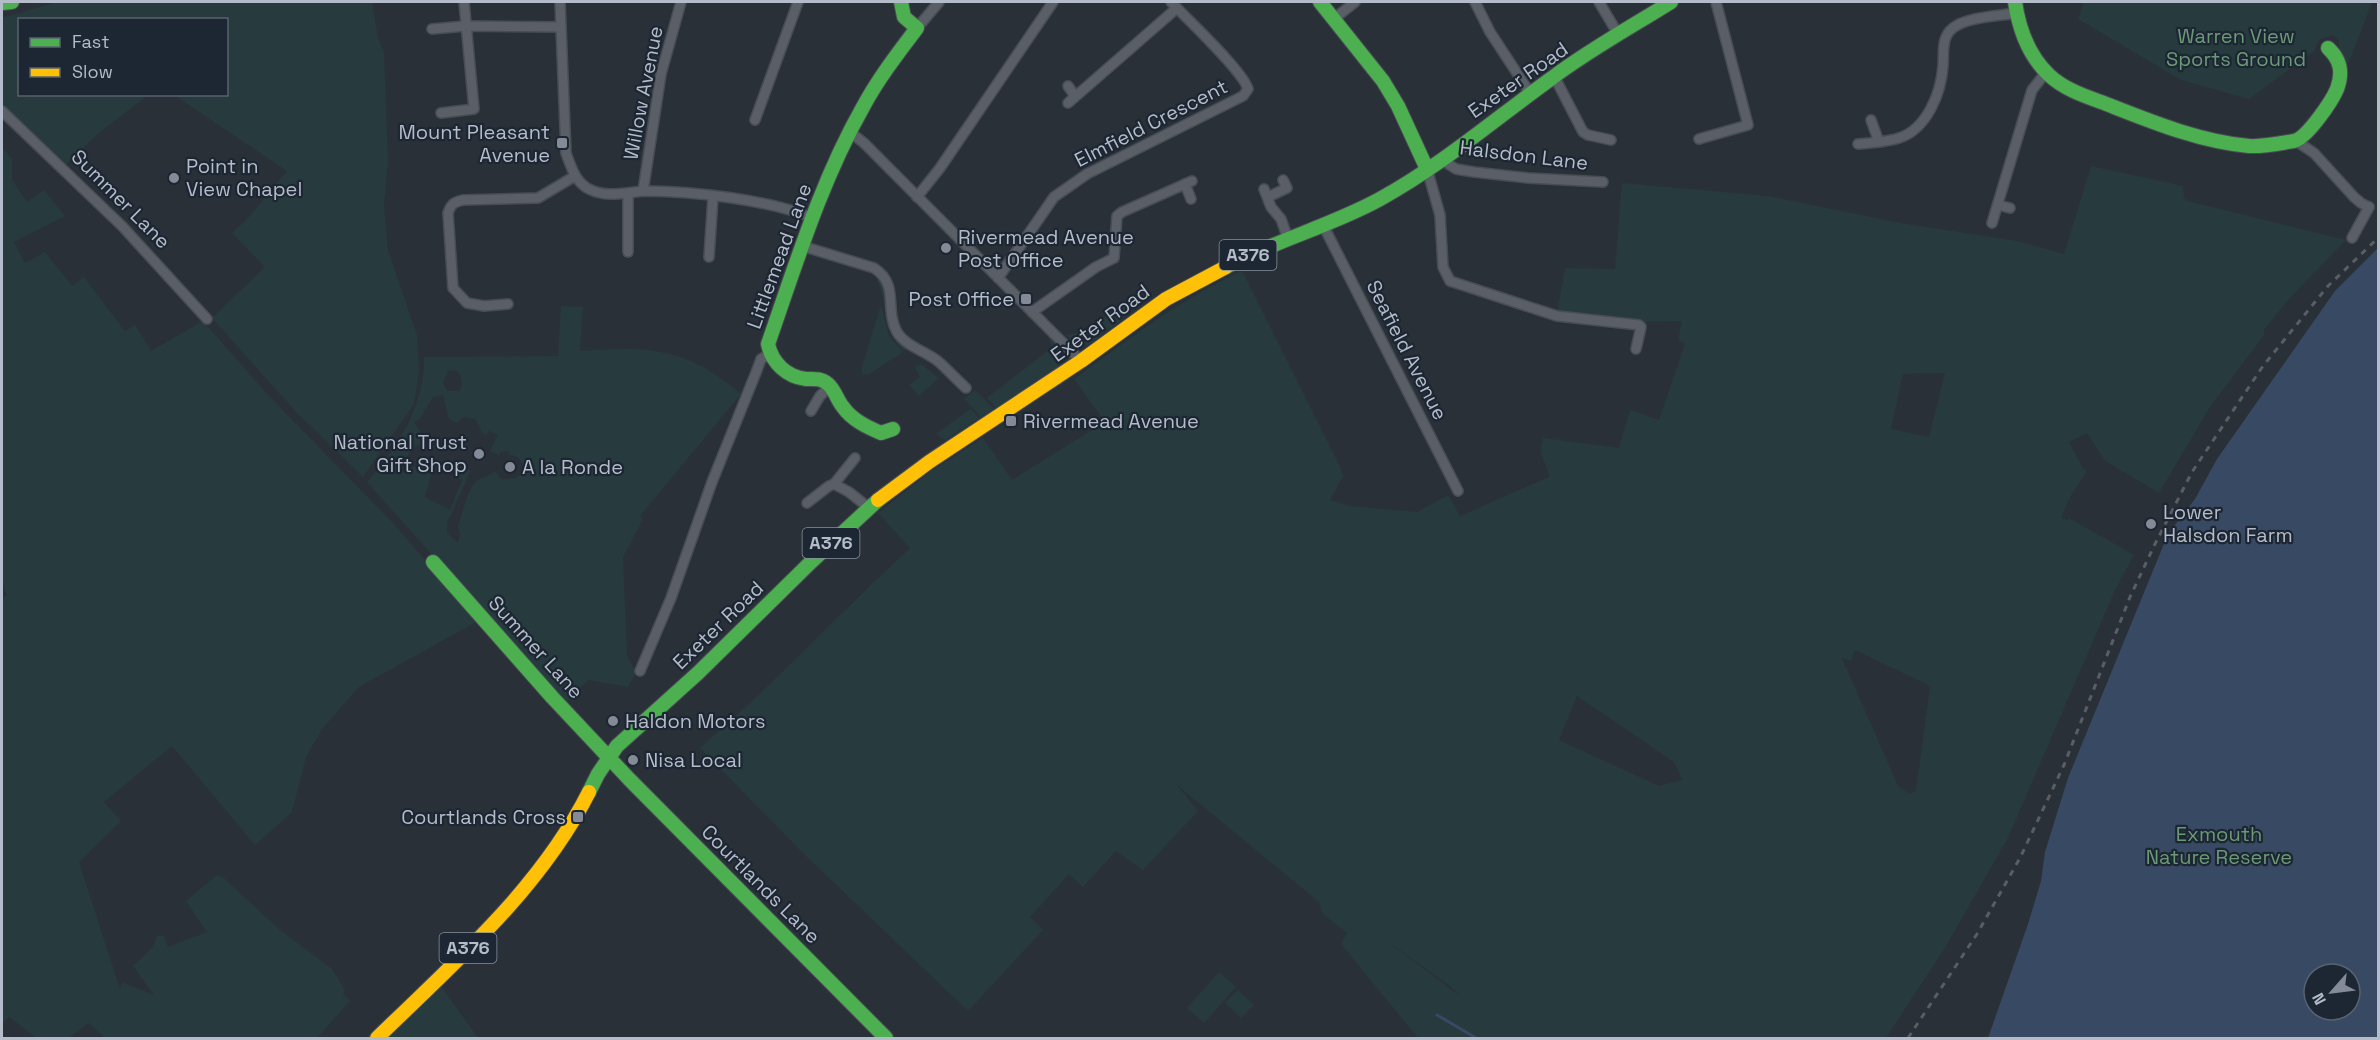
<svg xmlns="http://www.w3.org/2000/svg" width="2380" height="1040" font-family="'Space Grotesk',sans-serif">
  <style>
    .green { fill: #273a3e; fill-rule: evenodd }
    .water { fill: #384963; fill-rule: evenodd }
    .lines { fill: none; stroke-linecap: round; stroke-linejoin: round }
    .stream { stroke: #384963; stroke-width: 3 }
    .street-casing { stroke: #484c53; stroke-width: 12 }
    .fast-casing { stroke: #484c53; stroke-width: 16 }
    .slow-casing { stroke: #484c53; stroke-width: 16 }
    .street { stroke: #5a5e66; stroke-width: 9 }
    .fast { stroke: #4caf50; stroke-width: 14 }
    .slow { stroke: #ffc107; stroke-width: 14 }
    .rail { stroke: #595d64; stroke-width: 3; stroke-dasharray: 6 6; stroke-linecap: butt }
    .poi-dot { fill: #848b96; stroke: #1d2633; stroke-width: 2 }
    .labels { text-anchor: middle; stroke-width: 4.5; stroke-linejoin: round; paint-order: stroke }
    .shield { fill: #1d2633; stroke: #878f9c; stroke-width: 1.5 }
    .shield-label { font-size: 18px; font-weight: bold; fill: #b4bcc9 }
    .park-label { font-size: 20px; fill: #6b9a76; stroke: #1d2633 }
    .street-label { font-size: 20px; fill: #b4bcc9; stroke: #1d2633 }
    .poi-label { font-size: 20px; fill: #b4bcc9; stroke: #1d2633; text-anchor: start }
  </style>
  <rect width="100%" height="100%" fill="#2a3038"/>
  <g class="green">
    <path d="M57,2H372L378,38L384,52L388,160L384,205L388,250L417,335L419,372L414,404L363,477L296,412L212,318L265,267L232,233L248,218L287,171L174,95L226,94V20H20V94L148,95L99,133L65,165L2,105V18Z"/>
    <path d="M2084,2H2372L2344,75C2343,63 2338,51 2339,40L2333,35L2319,40L2314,51L2249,99L2181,80L2078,19Z"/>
    <path d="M2,147L12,159V180L27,202L44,190L65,216L14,242L25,263L45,252L72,286L84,277L125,331L135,325L151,351L203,321L269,396L393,523L478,621L359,687L322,729L306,757L292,812L255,845L172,746L104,802L121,821L79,862L120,989L122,982L154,995L133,966L153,947L157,936H164L168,947L207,932L186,901L217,875L225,879L280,930L332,969L345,990L343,994L350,1001L317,1038H105L89,1023L68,1038H37L9,1017L2,1024V598L7,595L2,582Z"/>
    <path d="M2091,166L2183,186L2184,198L2188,201L2346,240L2288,300L2264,330V335L2210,407L2159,493L2105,461L2087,433L2069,442L2082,467L2087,471L2070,497L2061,518L2067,520L2069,518L2134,555L2116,588L2008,838L1946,946L1886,1038H1418L1341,944L1347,933L1323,914L1319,902L1177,785L1198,811L1143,870L1116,851L1083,887L1069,874L1030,917L1043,930L968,1011L803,853L700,748C773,685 839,614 910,548L878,513L930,472L983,438L1012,480L1105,422L1074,379C1128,340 1182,298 1242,271L1341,469L1343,476L1330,500L1350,506L1417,512L1448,495L1460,516L1549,477C1547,459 1537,460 1543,438L1619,448L1630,410L1659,420L1685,344L1678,340L1682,321L1639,322L1557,313L1565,268L1615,269L1622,183L1768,196L1900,223L2017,241L2064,254ZM1945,373L1929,437L1891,429L1903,374ZM1855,650L1930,686L1916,791L1910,794L1898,786L1842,658L1851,661ZM1577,696L1674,762L1683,780L1659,786L1559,740ZM1384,939L1450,986L1460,996Z"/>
    <path d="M880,278L886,290L888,313L907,348L904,351C878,326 890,307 877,281Z"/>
    <path d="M1127,299L1132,309L1123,315L1124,318L1088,345L1078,346L1066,335L1078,333L1128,303Z"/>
    <path d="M881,305L889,336L903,352L869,374L863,375L861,370Z"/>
    <path d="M561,306L583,307L580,351C649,346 686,347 741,394L640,516L643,519L623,557L627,656L636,673L628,687L588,680L565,704L367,482C398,447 425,405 424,357L558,356ZM454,370L460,374L462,385L459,391H447L443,383L448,371ZM443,395L449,419L457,423L463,417L475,419L483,433L486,435L489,431L498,435L490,451L499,456L500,453L508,451L509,454L518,457C525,465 524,472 516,478L501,479L495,471C489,477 479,477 474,484C466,494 463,513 458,526L460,533L458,543L447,533V523L471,470L460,469L454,476L462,480L450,510L425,497L432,471L424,468L413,467L405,473L400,471L411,449L421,444L423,436L414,422L420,419L433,397Z"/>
    <path d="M1048,336L1064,353L1062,361L1057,368L996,408L987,398L1046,352L1052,347Z"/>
    <path d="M921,364L939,378L919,396L909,385L920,377L915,367Z"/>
    <path d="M975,390L994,409L981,417L964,399Z"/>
    <path d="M970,409L980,418L945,440L936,434Z"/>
    <path d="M1219,972L1236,987L1204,1023L1187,1008Z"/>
    <path d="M441,986L478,1038H388Z"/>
    <path d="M1238,990L1254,1005L1241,1018L1225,1003Z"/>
  </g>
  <path class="water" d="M2378,248V1038H1988L2028,924L2041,881L2045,852L2068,778L2168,534L2195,499L2217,459L2335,291ZM2314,974H2350V1010H2314Z"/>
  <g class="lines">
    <path class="stream" d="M1437,1015L1476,1038"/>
    <g class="street-casing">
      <g id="street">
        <path d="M560,2L566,153C571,167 576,184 591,190C609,198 627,192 645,191C692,191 770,200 813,218"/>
        <path d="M1475,2L1490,32L1530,93"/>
        <path d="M1599,2L1618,34"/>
        <path d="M1335,18L1355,2"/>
        <path d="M917,28L939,2"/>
        <path d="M432,29L466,26L561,27"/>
        <path d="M1554,76L1583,132L1588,135L1611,140"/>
        <path d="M1068,86L1075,96"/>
        <path d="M1068,103L1177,8"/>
        <path d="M2,111L122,226L207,319"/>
        <path d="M441,113L474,109L464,2"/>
        <path d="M755,120L798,2"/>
        <path d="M1871,120L1879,142"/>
        <path d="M850,132L864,143L1081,361"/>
        <path d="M1699,139L1748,125L1716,2"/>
        <path d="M2296,141L2314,153L2354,197L2361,203L2369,207"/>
        <path d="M1858,144C1872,143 1886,142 1899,138C1927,129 1941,93 1943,66C1944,53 1941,37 1953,28C1966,17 1999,16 2016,13"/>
        <path d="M1442,160L1456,169L1474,172L1528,178L1603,182"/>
        <path d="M1427,169L1440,215L1443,267L1450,281L1557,316L1639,325L1641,327L1636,349"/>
        <path d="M1185,184L1191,199"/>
        <path d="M1264,189L1271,207L1281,219L1288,239"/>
        <path d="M643,191L661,74L681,2"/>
        <path d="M628,194V252"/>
        <path d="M917,197L940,168L1053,2"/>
        <path d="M1268,197L1287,188L1283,180"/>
        <path d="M1998,205L2010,208"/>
        <path d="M1992,223L2032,90L2047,71"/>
        <path d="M1323,225L1458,491"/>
        <path d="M2352,238L2369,207"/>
        <path d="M802,246L874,268C900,285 884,309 897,332C906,347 926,351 939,362C948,370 957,380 966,388"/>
        <path d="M709,257L713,197"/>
        <path d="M998,278L1054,197L1087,174L1243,96L1248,89C1243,71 1187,19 1171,2"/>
        <path d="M508,304L484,306L467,303L453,288L448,213C451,204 454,202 463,200L538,198L575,176"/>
        <path d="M1032,312L1096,267L1114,258L1117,216L1122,212L1192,181"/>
        <path d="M811,411L820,396L830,386"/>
        <path d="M834,484L855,458"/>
        <path d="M807,503L829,486L834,484L849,492L869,508"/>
        <path d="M640,671L671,598L712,482L757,370L761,359L770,354"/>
      </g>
    </g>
    <g class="fast-casing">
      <g id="fast">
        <path d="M1320,2L1383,81L1398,106L1427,169"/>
        <path d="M2015,2C2019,29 2029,56 2049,75C2067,92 2092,98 2114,107C2157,124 2203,142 2249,146C2262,147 2282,143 2294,141C2307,138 2332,101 2337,89C2343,73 2341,60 2328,48"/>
        <path d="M2,3L12,2"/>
        <path d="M1226,267C1276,240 1331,226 1380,199C1442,165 1495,119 1552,78C1589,50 1631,27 1671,2"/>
        <path d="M893,429L881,433C867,427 852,420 843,407C837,400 835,390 828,384C821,378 814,379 806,379C787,377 772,363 768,344C796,264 821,181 863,107C878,79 898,53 917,28L904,17L901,2"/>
        <path d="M433,562L552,697L629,779L886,1038"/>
        <path d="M589,792L598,774L617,746L698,673L812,561L878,500"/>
      </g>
    </g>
    <g class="slow-casing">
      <g id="slow">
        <path d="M878,500L929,462L1081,361L1166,299L1226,267"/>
        <path d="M377,1038C454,963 540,889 589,792"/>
      </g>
    </g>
    <use href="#street" class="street"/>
    <use href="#fast" class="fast"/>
    <use href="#slow" class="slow"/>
    <path class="rail" d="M1908,1038L1977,934L2020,858L2064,765L2130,597L2154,546L2192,472L2263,366L2328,286L2378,238"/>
  </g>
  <g class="poi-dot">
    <rect x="556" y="137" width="12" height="12" rx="3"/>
    <circle cx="174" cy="178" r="6"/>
    <circle cx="946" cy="248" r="6"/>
    <rect x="1020" y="293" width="12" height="12" rx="3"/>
    <rect x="1005" y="415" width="12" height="12" rx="3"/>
    <circle cx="479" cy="454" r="6"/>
    <circle cx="510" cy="467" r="6"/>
    <circle cx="2151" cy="524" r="6"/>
    <circle cx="613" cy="721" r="6"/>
    <circle cx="633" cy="760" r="6"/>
    <rect x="572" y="811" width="12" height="12" rx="3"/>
  </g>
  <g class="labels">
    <g class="shield">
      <rect x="1219.5" y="240" width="57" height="30" rx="4.5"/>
      <rect x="802.5" y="528" width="57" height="30" rx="4.5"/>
      <rect x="439.5" y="933" width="57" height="30" rx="4.5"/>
    </g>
    <g class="shield-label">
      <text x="1248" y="261">A376</text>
      <text x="831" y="549">A376</text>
      <text x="468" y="954">A376</text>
    </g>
    <g class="park-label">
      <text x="2236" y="43">Warren View<tspan x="2236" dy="23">Sports Ground</tspan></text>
      <text x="2219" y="841">Exmouth<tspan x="2219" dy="23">Nature Reserve</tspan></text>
    </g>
    <g class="street-label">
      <text transform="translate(1518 80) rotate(-35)" y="7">Exeter Road</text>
      <text transform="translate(643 93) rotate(-79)" y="7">Willow Avenue</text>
      <text transform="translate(1151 123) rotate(-27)" y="7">Elmfield Crescent</text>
      <text transform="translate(1524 155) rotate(7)" y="7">Halsdon Lane</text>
      <text transform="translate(121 199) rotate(45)" y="7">Summer Lane</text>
      <text transform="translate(779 256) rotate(-70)" y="7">Littlemead Lane</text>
      <text transform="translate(1100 323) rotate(-36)" y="7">Exeter Road</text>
      <text transform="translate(1407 350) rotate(63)" y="7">Seafield Avenue</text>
      <text transform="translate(718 625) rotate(-44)" y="7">Exeter Road</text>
      <text transform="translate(536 647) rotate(48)" y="7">Summer Lane</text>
      <text transform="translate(761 884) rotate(45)" y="7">Courtlands Lane</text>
    </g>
    <g class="poi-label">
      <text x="550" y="139" text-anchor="end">Mount Pleasant<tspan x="550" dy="23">Avenue</tspan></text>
      <text x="186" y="173">Point in<tspan x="186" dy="23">View Chapel</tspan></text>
      <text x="958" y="244">Rivermead Avenue<tspan x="958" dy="23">Post Office</tspan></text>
      <text x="1014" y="306" text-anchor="end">Post Office</text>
      <text x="1023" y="428">Rivermead Avenue</text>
      <text x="467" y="449" text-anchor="end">National Trust<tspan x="467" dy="23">Gift Shop</tspan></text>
      <text x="522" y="474">A la Ronde</text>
      <text x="2163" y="519">Lower<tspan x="2163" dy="23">Halsdon Farm</tspan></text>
      <text x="625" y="728">Haldon Motors</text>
      <text x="645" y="767">Nisa Local</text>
      <text x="566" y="824" text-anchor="end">Courtlands Cross</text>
    </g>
  </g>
  <rect width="2380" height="1040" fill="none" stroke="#b4bcc9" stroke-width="6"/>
  <rect x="18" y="18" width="210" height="78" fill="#1d2633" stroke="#59626f" stroke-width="1.5"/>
  <rect x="30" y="38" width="30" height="9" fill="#4caf50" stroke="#59626f" stroke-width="1.5"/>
  <text x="72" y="48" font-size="18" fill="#b4bcc9">Fast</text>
  <rect x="30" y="68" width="30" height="9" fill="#ffc107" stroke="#59626f" stroke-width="1.5"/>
  <text x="72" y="78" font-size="18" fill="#b4bcc9">Slow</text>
  <g transform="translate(2332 992) rotate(242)"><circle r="28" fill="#1d2633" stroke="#59626f" stroke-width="1.5"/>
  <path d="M0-4.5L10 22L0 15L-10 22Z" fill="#848b96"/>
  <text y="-9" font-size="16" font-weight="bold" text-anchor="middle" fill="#b4bcc9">N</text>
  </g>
</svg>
